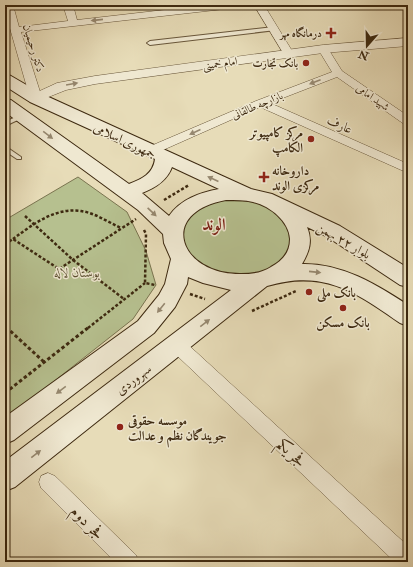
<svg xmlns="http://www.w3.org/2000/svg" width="413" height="567" font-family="'IM FELL Double Pica',Amiri,serif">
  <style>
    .green { fill: #b6c08f; stroke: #7a7450 }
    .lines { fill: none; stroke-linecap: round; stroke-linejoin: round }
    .service-casing { stroke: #68563a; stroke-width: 2 }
    .minor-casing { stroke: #68563a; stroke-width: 1 }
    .tertiary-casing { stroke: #68563a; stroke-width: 1 }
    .secondary-casing { stroke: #3d2910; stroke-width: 2 }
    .path-far1 { stroke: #3d2910; stroke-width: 2.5; stroke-dasharray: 3 2; stroke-linecap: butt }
    .path { stroke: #3d2910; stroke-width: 3; stroke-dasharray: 3.5 2.5; stroke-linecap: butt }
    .service { fill: #efe8d1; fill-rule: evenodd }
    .minor { fill: #efe8d1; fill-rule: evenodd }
    .tertiary { fill: #efe8d1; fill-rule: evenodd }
    .secondary { fill: #efe8d1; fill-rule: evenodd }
    .oneway { fill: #968870 }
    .poi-dot { fill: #8f2418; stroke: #efe8d1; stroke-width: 1.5 }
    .labels { text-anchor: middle; stroke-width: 3; stroke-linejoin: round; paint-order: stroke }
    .far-poi-label { font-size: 11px; font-weight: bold; fill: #3d2910; stroke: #efe8d1; text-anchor: end }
    .far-street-label { font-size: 11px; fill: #3d2910; stroke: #efe8d1 }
    .street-label { font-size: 13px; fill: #3d2910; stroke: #efe8d1 }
    .poi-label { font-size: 13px; font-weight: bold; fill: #3d2910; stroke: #efe8d1; text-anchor: start }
    .park-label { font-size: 13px; font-style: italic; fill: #5b4f30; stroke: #efe8d1 }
    .near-street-label { font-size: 16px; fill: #3d2910; stroke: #efe8d1 }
    .district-label { font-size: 17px; font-weight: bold; fill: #7a1f14; stroke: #efe8d1 }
  </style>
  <rect width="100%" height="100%" fill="#e7dcb8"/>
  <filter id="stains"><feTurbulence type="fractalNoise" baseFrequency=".005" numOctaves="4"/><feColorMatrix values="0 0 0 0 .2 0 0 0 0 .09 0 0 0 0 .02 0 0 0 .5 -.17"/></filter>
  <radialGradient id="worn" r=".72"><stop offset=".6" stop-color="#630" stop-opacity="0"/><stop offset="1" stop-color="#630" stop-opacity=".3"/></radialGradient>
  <g class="green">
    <path d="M78,177L127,212L146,251L156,285L133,319L5,420V220Z"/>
    <path d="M249,195L293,218L290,265L235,283L181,260L179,217L191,206Z"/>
  </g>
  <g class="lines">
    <g class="service-casing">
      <g id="service">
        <path d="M274,27L277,29L276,30L150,45L147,43L150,41Z"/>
        <path d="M22,114L24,115V117L5,126V122Z"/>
        <path d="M5,146L21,157V159H17L5,151Z"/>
      </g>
    </g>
    <g class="minor-casing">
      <g id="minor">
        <path d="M5,5H13L19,27L68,21L63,5H73L77,20L208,5H238L233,8L21,32L42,98L40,100H32L30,98L5,11Z"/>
        <path d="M254,5H264L294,54L293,56H285Z"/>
        <path d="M323,46L327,47L342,71L408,116V125L404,124L337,77L270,103L408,164V173L260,107L154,154H146L144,151L146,148L256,101L332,72L318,49Z"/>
        <path d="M177,338L183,340L408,546V562H395L171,350L169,345L171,340Z"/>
        <path d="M48,473L55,476L136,555L139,562H115L41,488L39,482L41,476Z"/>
      </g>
    </g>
    <g class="tertiary-casing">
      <path id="tertiary" d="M408,38V46L323,53L95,84L66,90L36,102L31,101L29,98L31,95L57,83L95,76L323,45Z"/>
    </g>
    <g class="secondary-casing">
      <path id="secondary" d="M5,74L11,76L42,94L251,189L272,194L340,226L408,268V287L400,285L326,236L307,227C313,241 309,252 302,264C341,263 376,284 408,305V326L400,323C355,292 324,269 267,286L15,487L5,491V461L231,290L203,283L188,277L187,284L175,307L154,333L14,440L5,444V417L138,321L159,295L165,284L171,259L164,243L163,234L138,210L5,112V99L11,100L129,184C142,179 153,174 155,159L30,102L5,86ZM172,167L219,189C199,193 181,199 169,216L142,193C155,188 167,181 172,167ZM226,200C235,200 245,200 253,202C270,206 289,221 290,239C290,253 282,261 271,267C262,273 252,274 241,274C180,275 156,213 226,200Z"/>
    </g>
    <g class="path-far1">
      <path d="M164,200L189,185"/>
      <path d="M25,216L73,260L124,299"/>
      <path d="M144,230L146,234L145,283L155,285"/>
      <path d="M13,239C32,225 55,207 81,211C95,213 108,222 121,228"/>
      <path d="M5,244L13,239L59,269L136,219"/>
      <path d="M190,294L205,299"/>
      <path d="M252,311L296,291"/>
      <path d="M5,326L7,328"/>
      <path d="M88,328L145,283"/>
    </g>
    <g class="path">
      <path d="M6,327L44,362"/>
      <path d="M5,393L89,327"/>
    </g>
    <use href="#service" class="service"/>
    <use href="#minor" class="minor"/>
    <use href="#tertiary" class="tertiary"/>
    <use href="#secondary" class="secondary"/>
  </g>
  <defs><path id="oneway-solid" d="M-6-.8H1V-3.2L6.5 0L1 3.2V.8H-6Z"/></defs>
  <g class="oneway">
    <use href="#oneway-solid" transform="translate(97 20) rotate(174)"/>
    <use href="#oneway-solid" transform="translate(315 82) rotate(159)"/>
    <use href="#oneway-solid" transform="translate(72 84) rotate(-10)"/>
    <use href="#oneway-solid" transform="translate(195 132) rotate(156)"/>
    <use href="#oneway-solid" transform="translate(48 135) rotate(37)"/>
    <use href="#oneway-solid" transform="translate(213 179) rotate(-155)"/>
    <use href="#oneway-solid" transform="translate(152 212) rotate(43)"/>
    <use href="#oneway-solid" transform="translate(315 272) rotate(6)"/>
    <use href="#oneway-solid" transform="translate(161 308) rotate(129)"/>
    <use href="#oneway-solid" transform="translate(205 323) rotate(-38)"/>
    <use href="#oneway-solid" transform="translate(61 390) rotate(143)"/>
    <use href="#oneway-solid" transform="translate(36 454) rotate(-38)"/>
  </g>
  <g class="poi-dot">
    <path d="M329 27h4v4h4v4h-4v4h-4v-4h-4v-4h4z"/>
    <circle cx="306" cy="63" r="4"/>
    <circle cx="311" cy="139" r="4"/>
    <path d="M262 171h4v4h4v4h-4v4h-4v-4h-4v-4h4z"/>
    <circle cx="309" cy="292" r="4"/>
    <circle cx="343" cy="308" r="4"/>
    <circle cx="120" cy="427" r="4"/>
  </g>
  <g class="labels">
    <g class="far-poi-label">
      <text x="322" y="37">درمانگاه مهر</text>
      <text x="298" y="67">بانک تجارت</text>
    </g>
    <g class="far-street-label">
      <text transform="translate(34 48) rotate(73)" y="4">دکتر رحیمیان</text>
      <text transform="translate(220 63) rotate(-8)" y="4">امام خمینی</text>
      <text transform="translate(373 97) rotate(35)" y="4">شهید امامی</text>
      <text transform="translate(257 105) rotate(-23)" y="4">بازارچه طالقانی</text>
    </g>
    <g class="street-label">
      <text transform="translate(340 124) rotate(24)" y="5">عارف</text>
      <text transform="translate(125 140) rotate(25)" y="5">جمهوری اسلامی</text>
      <text transform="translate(344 240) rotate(30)" y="5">بلوار ۲۲ بهمن</text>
      <text transform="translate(133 379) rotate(-38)" y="5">سهروردی</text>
    </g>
    <g class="poi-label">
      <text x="303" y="137" text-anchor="end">مرکز کامپیوتر<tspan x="303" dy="15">الکامپ</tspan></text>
      <text x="272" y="175">داروخانه<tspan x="272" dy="15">مرکزی الوند</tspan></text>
      <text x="317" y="297">بانک ملی</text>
      <text x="343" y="327" text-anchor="middle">بانک مسکن</text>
      <text x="128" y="425">موسسه حقوقی<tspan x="128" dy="15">جویندگان نظم و عدالت</tspan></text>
    </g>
    <g class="park-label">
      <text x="77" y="277">بوستان لاله</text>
    </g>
    <g class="near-street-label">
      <text transform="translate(292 452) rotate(43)" y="6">فجر یکم</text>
      <text transform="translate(88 522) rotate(45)" y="6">فجر دوم</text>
    </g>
    <g class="district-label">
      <text x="214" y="230">الوند</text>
    </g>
  </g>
  <rect width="413" height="567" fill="none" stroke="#e7dcb8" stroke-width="20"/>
  <rect x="6" y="6" width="401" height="555" fill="none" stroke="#3d2910" stroke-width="2"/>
  <rect x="10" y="10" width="393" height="547" fill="none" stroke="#3d2910"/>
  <g transform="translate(367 46) rotate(200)" stroke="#efe8d1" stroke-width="3" paint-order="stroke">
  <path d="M0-3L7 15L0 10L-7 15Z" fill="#3d2910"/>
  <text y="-6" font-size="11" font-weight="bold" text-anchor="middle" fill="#3d2910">N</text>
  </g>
  <rect width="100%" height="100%" filter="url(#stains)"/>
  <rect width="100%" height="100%" fill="url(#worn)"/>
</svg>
